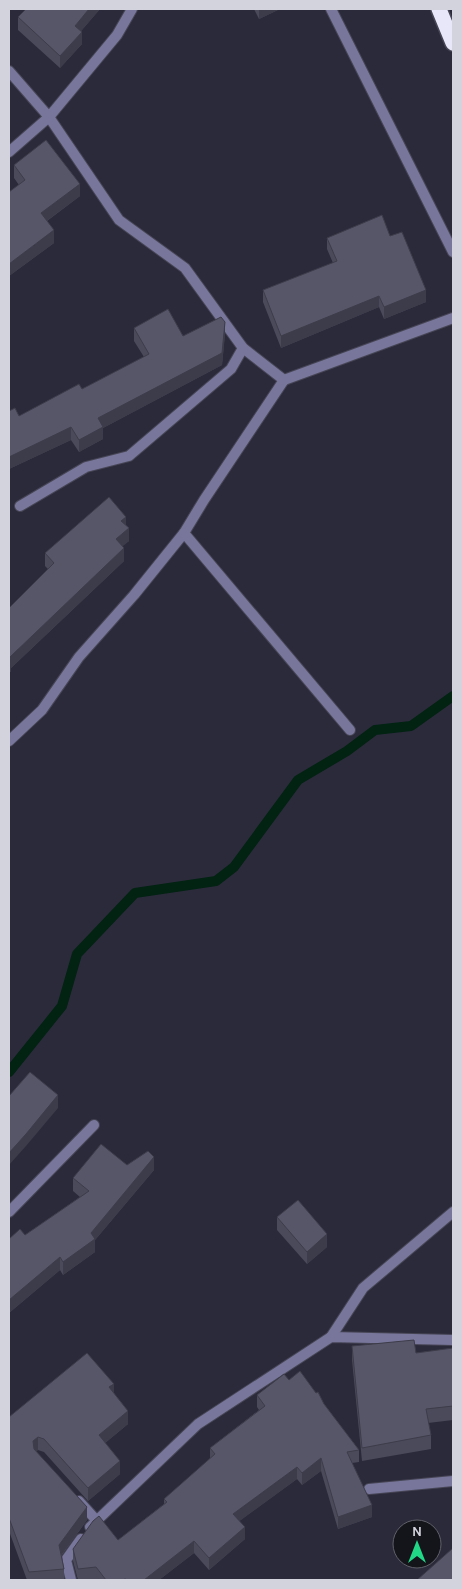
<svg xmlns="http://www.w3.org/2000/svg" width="462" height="1589" font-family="Karla,sans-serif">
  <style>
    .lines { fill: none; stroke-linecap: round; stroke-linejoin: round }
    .stream { stroke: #022212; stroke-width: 10 }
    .street-casing { stroke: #464555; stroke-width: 12 }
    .highway-casing { stroke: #464555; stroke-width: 18 }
    .street { stroke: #78769b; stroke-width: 10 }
    .highway { stroke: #e7e7f9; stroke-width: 15 }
    .wall { fill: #4b4a5a }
    .shaded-wall { fill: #3d3c4a }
    .building { fill: #575669; stroke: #3d3c4a }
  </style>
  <rect width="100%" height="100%" fill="#2b2a3b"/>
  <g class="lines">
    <path class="stream" d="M9,1072L62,1006L77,954L135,893L216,881L234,867L298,780L347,751L375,730L411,726L453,696"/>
    <g class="street-casing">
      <g id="street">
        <path d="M331,9L453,252"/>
        <path d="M9,71L49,117L119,220L185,268L243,348L284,380L204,500L184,533L134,595L79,657L42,710L9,741"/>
        <path d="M9,152L49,117L117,35L132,9"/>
        <path d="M284,380L453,318"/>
        <path d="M20,506L86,467L129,456L231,369L243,348"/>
        <path d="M184,533L350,730"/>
        <path d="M9,1212L94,1125"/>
        <path d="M331,1337L363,1288L453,1212"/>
        <path d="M369,1489L453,1481"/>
        <path d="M79,1501L97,1521"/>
        <path d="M90,1527L198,1424L331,1337L453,1340"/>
        <path d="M71,1580L66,1560L81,1539"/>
      </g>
    </g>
    <g class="highway-casing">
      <path id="highway" d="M439,9L453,43"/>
    </g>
    <use href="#street" class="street"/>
    <use href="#highway" class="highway"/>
  </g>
  <g class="wall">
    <path d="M26,9H100L81,31L82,44L60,68L18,30V17Z"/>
    <path d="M254,9H280L259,19Z"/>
    <path d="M14,165L80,196L47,221L54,243L9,276V192L19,185L14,178Z"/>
    <path d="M390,236L426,302L384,319L379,307L281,348L263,302V290L333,263L327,249V238Z"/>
    <path d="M134,328L183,336L225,334L222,365L103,428V439L79,452L71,440L9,469V411L19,416L82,389L144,357L134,341Z"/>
    <path d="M126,525L129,541L122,546L124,561L11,668V671L9,673L48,569L45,566V553Z"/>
    <path d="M127,1165L154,1170L95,1240V1252L63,1275L60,1270L9,1313V1239L25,1235L80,1197L73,1191V1178Z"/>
    <path d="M452,1191H453V1206L452,1205Z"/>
    <path d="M277,1217L327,1247L307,1264L277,1230Z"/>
    <path d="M352,1346L416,1353L453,1348V1420L428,1423L431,1435V1449L362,1461L352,1360Z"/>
    <path d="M289,1380L324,1404L359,1450V1462L352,1463L372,1517L338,1529L321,1471L302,1485L297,1479L239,1521L245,1539L209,1570L194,1553L159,1580H97L96,1579L78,1580L73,1561V1549L118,1540L164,1504V1499L210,1459V1448L259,1410L257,1407V1395Z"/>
    <path d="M114,1393L128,1424L105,1443L120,1474L88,1501L44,1452L38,1450L36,1451L87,1520L62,1555L64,1569V1580H27L9,1531V1417Z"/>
  </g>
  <g class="shaded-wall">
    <path d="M89,9H100L75,38V26Z"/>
    <path d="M259,9H280L259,19Z"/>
    <path d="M82,32V44L60,68V56Z"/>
    <path d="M80,184V196L41,225V213Z"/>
    <path d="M54,230V243L9,276V264Z"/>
    <path d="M426,290V302L384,319V307Z"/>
    <path d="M379,296V307L281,348V336Z"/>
    <path d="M225,322V334L222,365L103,428V439L79,452V440L98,418Z"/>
    <path d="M71,427V440L9,469V457Z"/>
    <path d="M126,517V529L121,521Z"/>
    <path d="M129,528V541L116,552V539Z"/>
    <path d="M124,548V561L11,668V671L9,673V661L10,657Z"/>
    <path d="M58,1095V1108L26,1146L9,1165V1153Z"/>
    <path d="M154,1157V1170L95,1240V1252L63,1275V1262L91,1233Z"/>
    <path d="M327,1234V1247L307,1264V1252Z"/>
    <path d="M60,1257V1270L9,1313V1300Z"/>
    <path d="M114,1384V1397L109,1387Z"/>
    <path d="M128,1411V1424L99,1448V1435Z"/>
    <path d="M38,1437V1450L33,1454V1441Z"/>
    <path d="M321,1458V1471L302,1485V1473Z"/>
    <path d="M120,1461V1474L88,1501V1488Z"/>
    <path d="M297,1467V1479L233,1526V1514Z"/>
    <path d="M372,1505V1517L338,1529V1517Z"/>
    <path d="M87,1507V1520L59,1558V1545Z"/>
    <path d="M245,1527V1539L209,1570V1558Z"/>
    <path d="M194,1541V1553L159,1580H144Z"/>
  </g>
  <g class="building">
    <path d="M26,9H89L75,26L82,32L60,56L18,17Z"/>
    <path d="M46,140L80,184L41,213L54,230L9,264V192L25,180L14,165Z"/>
    <path d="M382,215L390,236L402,232L426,290L384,307L379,296L281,336L263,290L337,261L327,238Z"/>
    <path d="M168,309L183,336L221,317L225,322L222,353L98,418L103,427L79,440L71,427L9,457V411L15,408L19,416L79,384L82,389L149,354L134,328Z"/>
    <path d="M109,497L126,517L121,521L129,528L116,539L124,548L10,657L11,658L9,661V608L54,563L45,553Z"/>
    <path d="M30,1072L58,1095L26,1134L9,1153V1096Z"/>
    <path d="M101,1144L127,1165L148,1151L154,1157L91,1233L95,1239L63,1262L60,1257L9,1300V1239L20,1229L25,1235L89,1191L73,1178Z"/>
    <path d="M298,1200L327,1234L307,1252L277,1217Z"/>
    <path d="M414,1340L416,1353L453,1348V1406L426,1409L431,1435L362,1448L352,1346Z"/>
    <path d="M87,1353L114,1384L109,1387L128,1411L99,1435L120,1461L88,1488L44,1439L38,1437L33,1441L34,1449L87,1507L59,1545L64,1569L29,1572L9,1518V1417Z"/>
    <path d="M300,1371L316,1393L318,1392L324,1404L359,1450L347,1452L372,1505L338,1517L321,1458L302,1473L297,1467L233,1514L245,1527L209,1558L194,1541L144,1580H127L125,1579L123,1580H106L96,1567L78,1569L73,1549L93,1521L99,1516L118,1540L167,1502L164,1499L215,1454L210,1448L265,1406L257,1395L284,1374L289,1380Z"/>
    <path d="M453,1548V1580H417Z"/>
  </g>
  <rect width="462" height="1589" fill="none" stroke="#d3d3de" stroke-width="20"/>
  <g transform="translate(417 1544)"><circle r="24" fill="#14141b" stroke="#606069"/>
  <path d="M0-4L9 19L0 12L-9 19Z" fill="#21d887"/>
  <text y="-8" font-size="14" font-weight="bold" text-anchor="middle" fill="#d3d3de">N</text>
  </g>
</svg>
